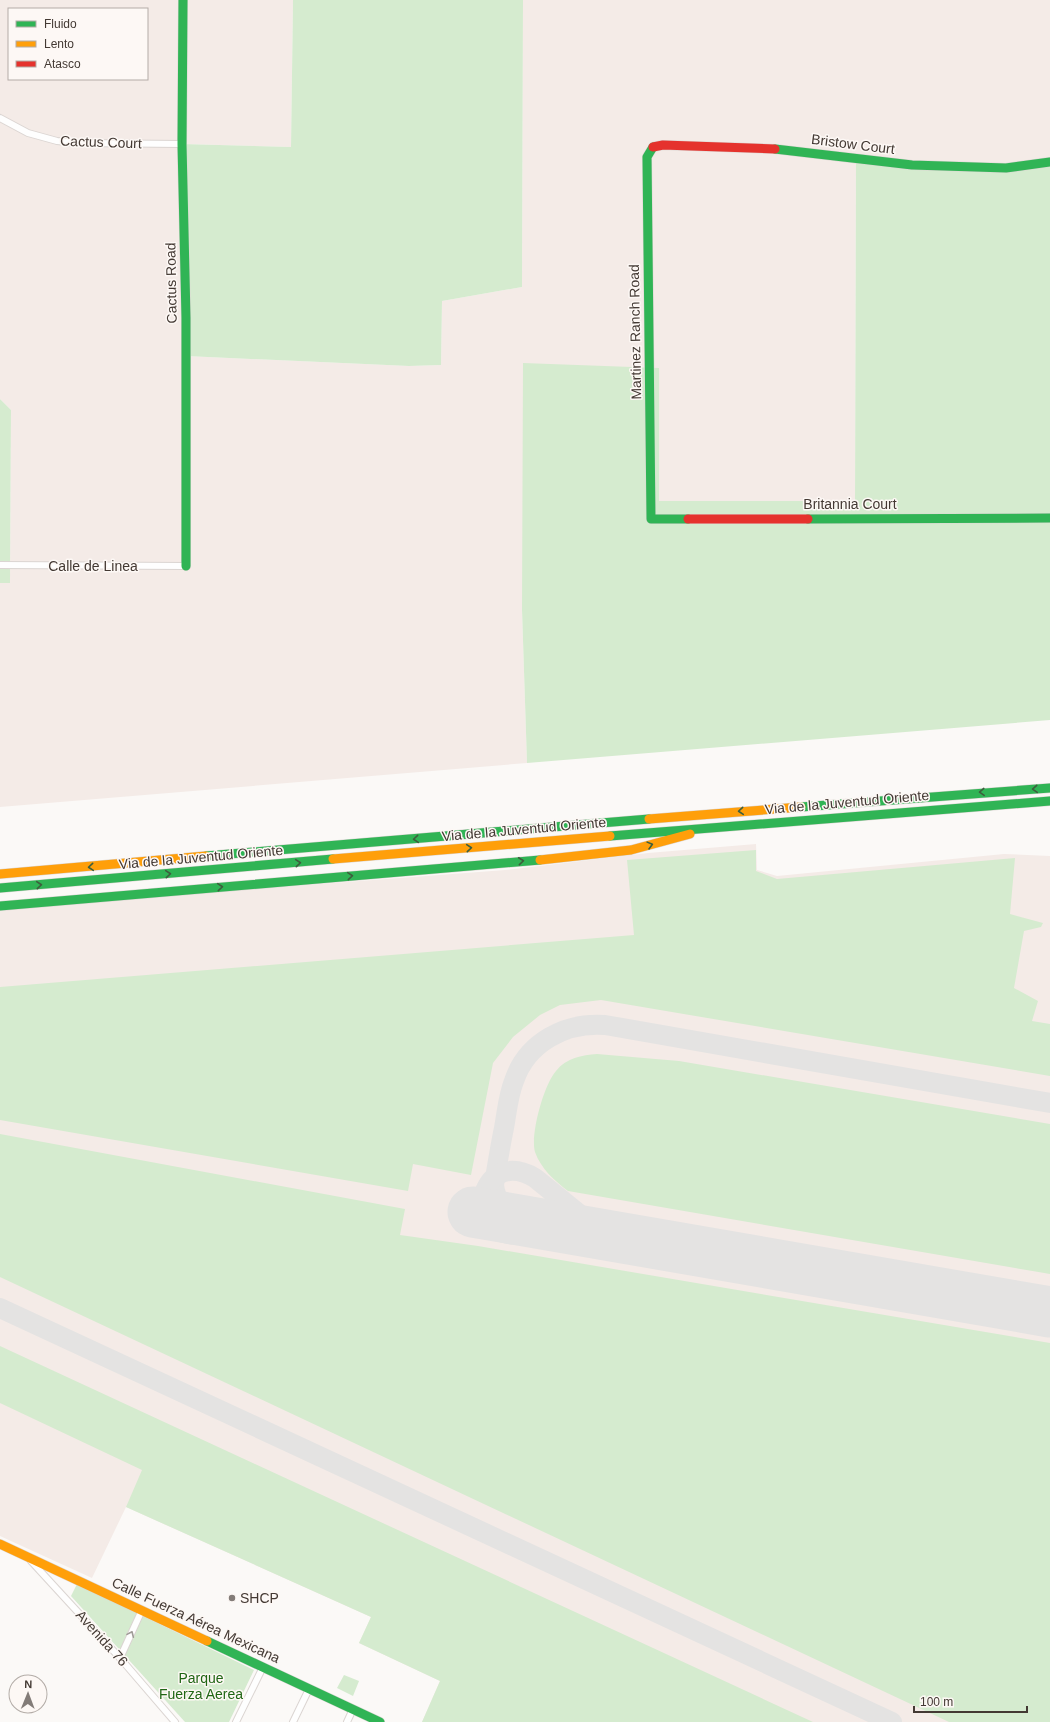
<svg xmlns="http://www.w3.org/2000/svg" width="1050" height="1722" font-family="Arial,sans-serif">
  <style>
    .built { fill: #f4ebe7; fill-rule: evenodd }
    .green { fill: #d5ebcf }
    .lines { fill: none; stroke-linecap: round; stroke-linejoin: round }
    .taxiway { stroke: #e4e3e2; stroke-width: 20 }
    .runway { stroke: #e4e3e2; stroke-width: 51 }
    .street-casing { stroke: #dbd5d2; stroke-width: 8 }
    .fast-casing { stroke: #dbd5d2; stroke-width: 10 }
    .slow-casing { stroke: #dbd5d2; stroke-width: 10 }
    .jam-casing { stroke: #dbd5d2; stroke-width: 10 }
    .street { stroke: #fefefe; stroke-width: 6 }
    .fast { stroke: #30b455; stroke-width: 9 }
    .slow { stroke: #ff9f0a; stroke-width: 9 }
    .jam { stroke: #e5322d; stroke-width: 9 }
    .oneway { stroke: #3d5e3d }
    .oneway2 { stroke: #a09c98 }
    .poi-dot { fill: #837c78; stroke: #fdf8f5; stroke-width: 1.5 }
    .labels { text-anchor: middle; stroke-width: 3; stroke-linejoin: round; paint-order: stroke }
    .street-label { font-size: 14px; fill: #433933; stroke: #fdf8f5 }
    .poi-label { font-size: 14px; fill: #433933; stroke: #fdf8f5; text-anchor: start }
    .park-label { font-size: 14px; fill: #206614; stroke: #fdf8f5 }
  </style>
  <rect width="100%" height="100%" fill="#fbf9f7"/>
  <g class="built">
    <path d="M0,0H293L291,147L185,144L186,356L409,366L441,365L442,301L522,287L523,0H1050V162L1033,165L856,159L855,501H659V368L522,610L527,763L0,807V583H10L11,410L0,399ZM9,9H147V79H9Z"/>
    <path d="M756,844L757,870L777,876L1004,854L1050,856V1722H422L440,1681L359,1643L371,1617L126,1507L92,1578L0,1536V908L505,870L648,853Z"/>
  </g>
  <g class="green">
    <path d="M293,0H523L522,287L442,301L441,365L409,366L186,356L182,144L291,147Z"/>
    <path d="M856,159L1050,165V720L527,763L522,610L523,363L659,368V501H855Z"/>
    <path d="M0,399L11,410L10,583H0Z"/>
    <path d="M756,850V871L777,879L1015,858L1010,914L1043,923L1041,927L1024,931L1014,988L1038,1001L1032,1021L1050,1024V1076L601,1000L560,1005L540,1015L513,1037L493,1063L471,1175L413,1164L408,1191L0,1120V987L634,935L627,860Z"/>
    <path d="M597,1054L679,1061L1050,1124V1274L568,1191C555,1181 541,1169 535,1152C530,1135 544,1084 556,1071C566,1058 582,1055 597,1054Z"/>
    <path d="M0,1134L405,1209L400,1235L478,1246L1050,1343V1722H949L0,1277Z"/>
    <path d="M0,1346L813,1722H422L440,1681L359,1643L371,1617L126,1507L142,1470L0,1403Z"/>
    <path d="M77,1584L254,1670L229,1722H185L71,1596Z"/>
    <path d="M344,1675L359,1681L353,1696L337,1688Z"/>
  </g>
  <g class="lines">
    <g class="taxiway">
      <path d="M521,1220C506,1211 496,1203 494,1185C497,1166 500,1147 504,1128C507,1112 508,1096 514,1081C527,1042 566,1022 605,1025L1050,1103"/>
      <path d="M558,1227C553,1226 547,1225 542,1226C527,1227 524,1239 504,1233C463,1222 485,1148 535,1178L599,1230L617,1237"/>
      <path d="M0,1308L892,1722"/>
    </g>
    <path class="runway" d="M473,1212L1050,1312"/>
    <g class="street-casing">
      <g id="street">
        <path d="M0,118L28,133L57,141L76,143L182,144"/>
        <path d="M0,565L186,566"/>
        <path d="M31,1561L120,1658L175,1722"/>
        <path d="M120,1658L142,1610"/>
        <path d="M236,1722L263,1667"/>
        <path d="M293,1722L309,1689"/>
        <path d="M347,1722L353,1709"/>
      </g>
    </g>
    <g class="fast-casing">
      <g id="fast">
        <path d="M183,0L182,144L186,318V566"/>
        <path d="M653,147L647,157L651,519H688"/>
        <path d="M775,149L912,165L1006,168L1050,162"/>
        <path d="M808,519L1050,518"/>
        <path d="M801,807L1050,788"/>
        <path d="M610,836L1050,801"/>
        <path d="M206,856L649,819"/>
        <path d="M0,888L333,859"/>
        <path d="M0,906L540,860"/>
        <path d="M207,1641L380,1722"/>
      </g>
    </g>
    <g class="slow-casing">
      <g id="slow">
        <path d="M649,819L801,807"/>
        <path d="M333,859L610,836"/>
        <path d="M540,860L631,850L690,834"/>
        <path d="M0,874L206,856"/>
        <path d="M0,1544L207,1641"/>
      </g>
    </g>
    <g class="jam-casing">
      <g id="jam">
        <path d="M653,147L663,145L775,149"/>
        <path d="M688,519H808"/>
      </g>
    </g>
    <use href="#street" class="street"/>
    <use href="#fast" class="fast"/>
    <use href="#slow" class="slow"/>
    <use href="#jam" class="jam"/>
  </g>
  <defs><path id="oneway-chevron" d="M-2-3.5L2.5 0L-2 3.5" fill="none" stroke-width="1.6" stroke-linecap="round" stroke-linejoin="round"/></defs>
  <g class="oneway">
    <use href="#oneway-chevron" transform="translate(1035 789) rotate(176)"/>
    <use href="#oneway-chevron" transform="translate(982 792) rotate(177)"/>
    <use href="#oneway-chevron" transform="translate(741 811) rotate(175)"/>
    <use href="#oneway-chevron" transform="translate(416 839) rotate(175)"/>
    <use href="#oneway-chevron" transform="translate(650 845) rotate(-15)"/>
    <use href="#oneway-chevron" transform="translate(469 848) rotate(-5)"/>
    <use href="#oneway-chevron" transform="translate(521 861) rotate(-6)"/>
    <use href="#oneway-chevron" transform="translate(298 863) rotate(-5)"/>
    <use href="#oneway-chevron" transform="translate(91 867) rotate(175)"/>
    <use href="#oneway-chevron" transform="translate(168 874) rotate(-5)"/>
    <use href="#oneway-chevron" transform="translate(350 876) rotate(-5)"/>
    <use href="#oneway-chevron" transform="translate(39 885) rotate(-5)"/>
    <use href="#oneway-chevron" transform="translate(220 887) rotate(-5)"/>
  </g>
  <use class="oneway2" href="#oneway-chevron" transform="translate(131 1634) rotate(-66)"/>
  <circle class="poi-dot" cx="232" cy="1598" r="4"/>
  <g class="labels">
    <g class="street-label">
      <text transform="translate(101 142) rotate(2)" y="5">Cactus Court</text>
      <text transform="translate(853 144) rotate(7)" y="5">Bristow Court</text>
      <text transform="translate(171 283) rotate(-91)" y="5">Cactus Road</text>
      <text transform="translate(635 332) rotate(-91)" y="5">Martinez Ranch Road</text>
      <text x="850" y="509">Britannia Court</text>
      <text x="93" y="571">Calle de Linea</text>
      <text transform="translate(847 802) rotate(-5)" y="5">Via de la Juventud Oriente</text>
      <text transform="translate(524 829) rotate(-5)" y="5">Via de la Juventud Oriente</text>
      <text transform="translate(201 857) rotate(-5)" y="5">Via de la Juventud Oriente</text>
      <text transform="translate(196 1620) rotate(25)" y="5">Calle Fuerza Aérea Mexicana</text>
      <text transform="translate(102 1638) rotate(48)" y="5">Avenida 76</text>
    </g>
    <g class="poi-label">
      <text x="240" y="1603">SHCP</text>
    </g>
    <g class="park-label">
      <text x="201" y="1683">Parque<tspan x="201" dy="16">Fuerza Aerea</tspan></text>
    </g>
  </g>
  <rect x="8" y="8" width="140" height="72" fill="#fdf8f5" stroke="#b3aca7"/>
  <rect x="16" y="21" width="20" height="6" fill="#30b455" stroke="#b3aca7"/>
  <text x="44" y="28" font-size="12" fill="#433933">Fluido</text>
  <rect x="16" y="41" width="20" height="6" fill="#ff9f0a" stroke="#b3aca7"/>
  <text x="44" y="48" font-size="12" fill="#433933">Lento</text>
  <rect x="16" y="61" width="20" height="6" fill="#e5322d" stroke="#b3aca7"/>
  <text x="44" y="68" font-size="12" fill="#433933">Atasco</text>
  <g transform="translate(28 1694) rotate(1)"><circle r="19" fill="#fdf8f5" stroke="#b3aca7"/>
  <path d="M0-3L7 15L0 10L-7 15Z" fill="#837c78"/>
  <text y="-6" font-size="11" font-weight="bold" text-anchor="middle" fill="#433933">N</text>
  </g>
  <path d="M914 1706v6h113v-6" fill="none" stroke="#433933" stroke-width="2"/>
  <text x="920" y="1706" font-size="12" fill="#433933" stroke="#fdf8f5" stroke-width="3" paint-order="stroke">100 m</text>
</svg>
